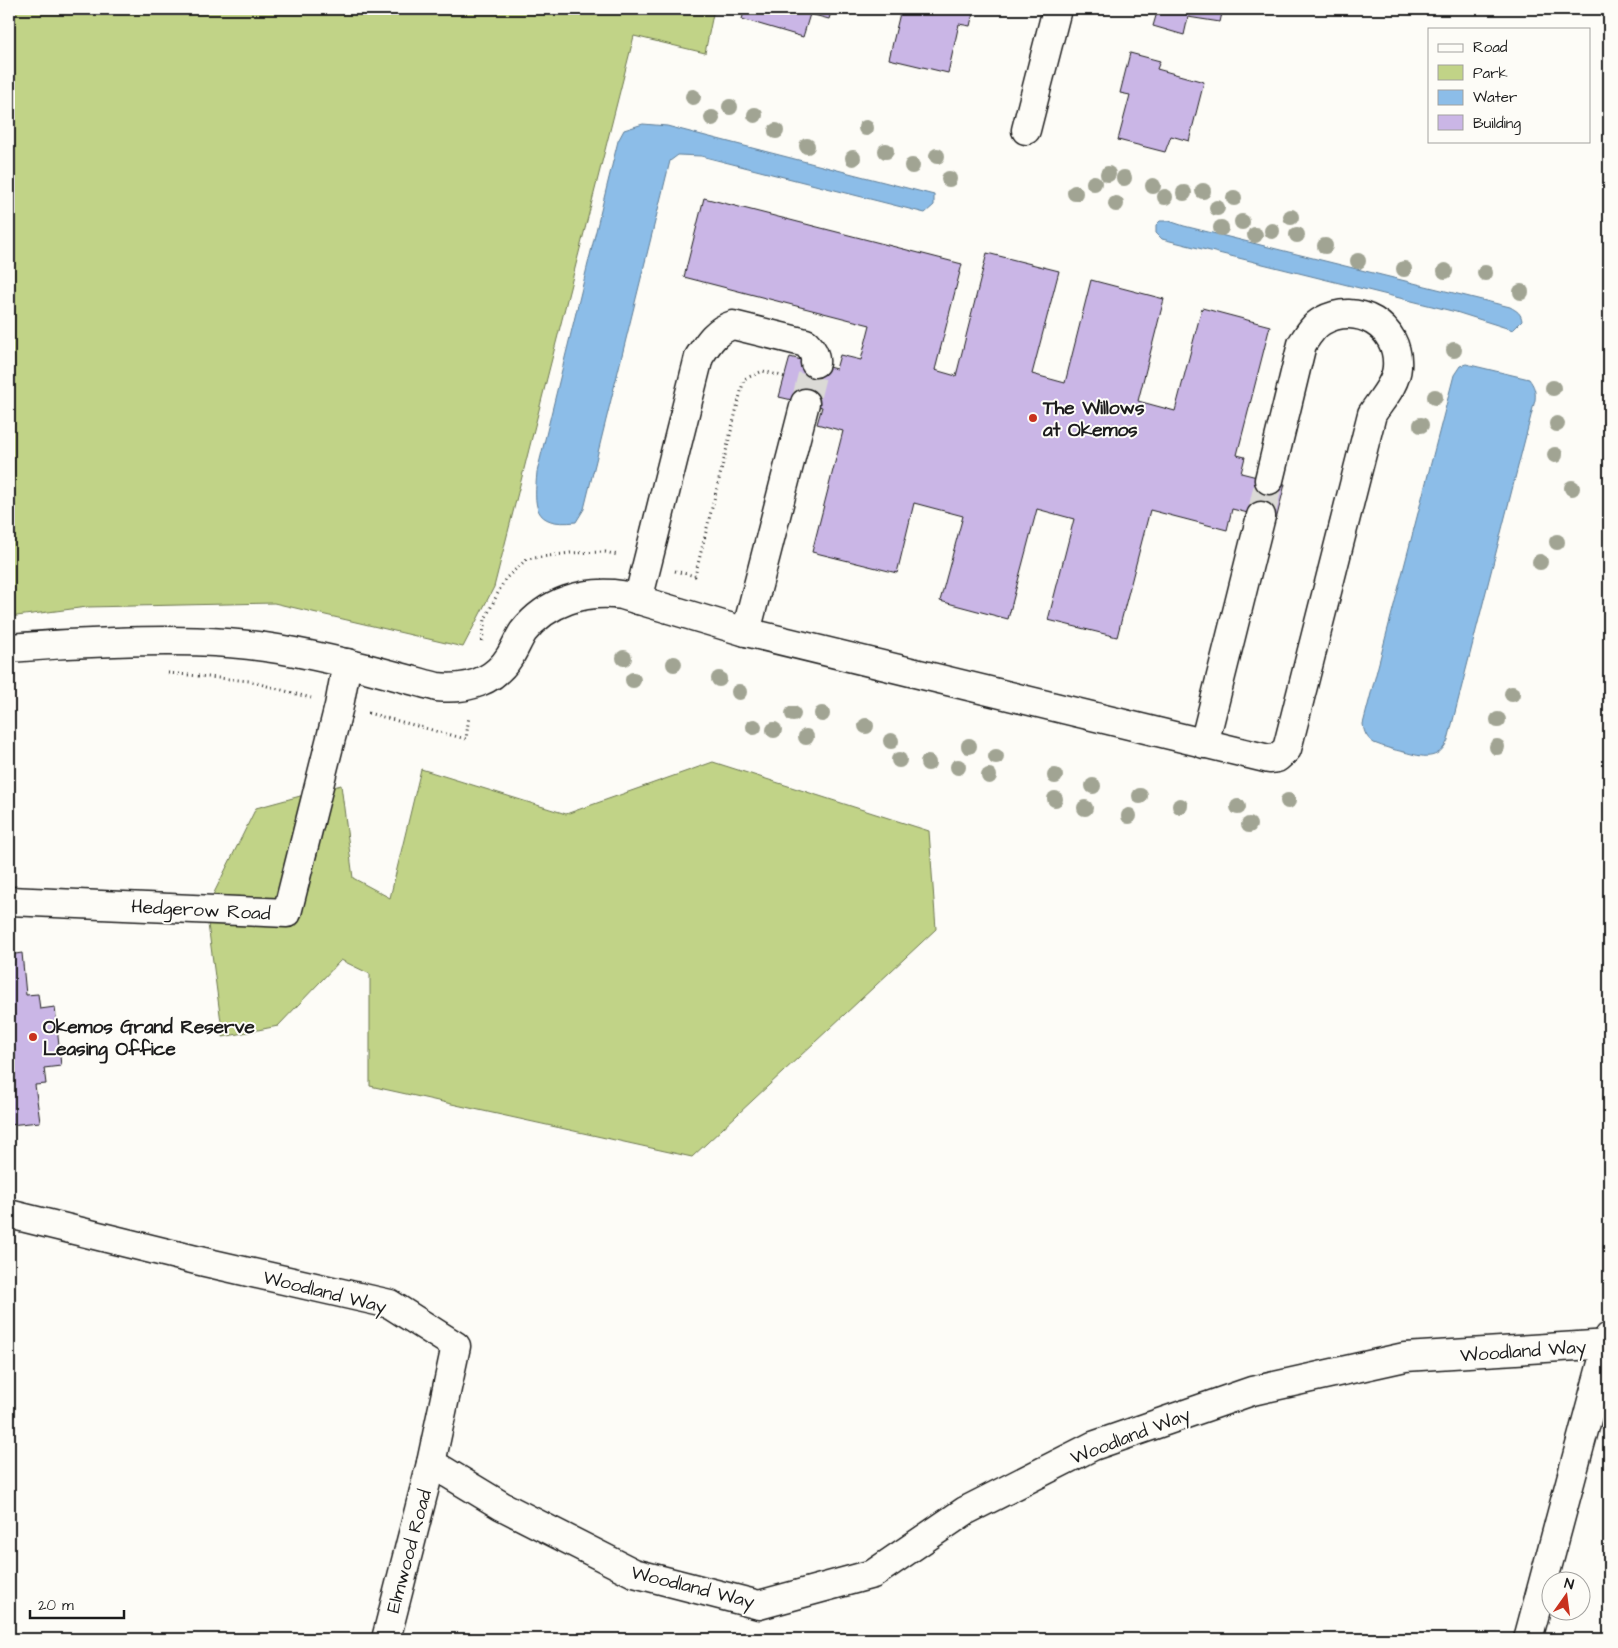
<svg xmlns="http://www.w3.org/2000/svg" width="1618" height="1648" font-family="'Architects Daughter',sans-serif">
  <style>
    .green { fill: #c1d387; stroke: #6e7852 }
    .water { fill: #8cbde8; stroke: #5f7d96 }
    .building { fill: #cab6e6; stroke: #1c1c1c }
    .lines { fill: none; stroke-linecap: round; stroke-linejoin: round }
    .minor-tunnel { stroke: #dbdad6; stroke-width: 28; stroke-dasharray: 28 14; stroke-linecap: butt }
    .minor-casing { stroke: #1c1c1c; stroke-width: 31 }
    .path { stroke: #1c1c1c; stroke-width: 3; stroke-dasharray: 1 4; stroke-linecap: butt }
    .minor { stroke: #fdfcf7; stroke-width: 28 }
    .tree { fill: #a1a493 }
    .poi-dot { fill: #c8321e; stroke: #fdfcf7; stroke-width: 2 }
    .labels { text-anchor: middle; stroke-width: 4; stroke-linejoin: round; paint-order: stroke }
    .poi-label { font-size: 19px; font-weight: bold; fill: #1c1c1c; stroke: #fdfcf7; text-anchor: start }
    .street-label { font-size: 19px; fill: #1c1c1c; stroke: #fdfcf7 }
  </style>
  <rect width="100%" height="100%" fill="#fdfcf7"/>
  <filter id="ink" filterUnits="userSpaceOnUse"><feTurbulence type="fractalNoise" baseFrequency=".02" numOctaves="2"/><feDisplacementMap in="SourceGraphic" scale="10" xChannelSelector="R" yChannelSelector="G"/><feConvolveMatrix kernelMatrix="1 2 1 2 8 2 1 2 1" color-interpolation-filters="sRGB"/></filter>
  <g filter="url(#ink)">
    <g class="green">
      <path d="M9,9H714L705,53L634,36L494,587L463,647L274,603L87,607L9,617Z"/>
      <path d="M713,762L929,831L936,929L692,1157L370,1086V974L341,960L278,1026L223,1037L206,909L256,808L341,785L353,878L390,898L421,769L566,814Z"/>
    </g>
    <g class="water">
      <path d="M643,124L667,126L934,195V205L925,213L701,156L678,155L670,161L584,509L576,522C532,527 534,506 537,472L618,141L624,130Z"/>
      <path d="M1160,221H1169L1184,226L1510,307C1517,311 1521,313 1522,321L1513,330L1456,312L1162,239L1156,233V225Z"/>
      <path d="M1466,364L1529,379C1534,386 1536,391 1535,400L1448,740C1438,762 1423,757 1404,752C1394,750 1384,747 1374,743C1367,738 1364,733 1363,724L1454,375L1460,366Z"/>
    </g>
    <g class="building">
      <path d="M745,9H832L829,19L810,14L803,37L742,19Z"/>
      <path d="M901,9H974L970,26L959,24L948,73L889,59Z"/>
      <path d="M1158,9H1223L1220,22L1188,17L1184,35L1153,26Z"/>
      <path d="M1130,53L1160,61L1157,69L1204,82L1189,141L1171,136L1165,152L1118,140L1130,95L1120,93Z"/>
      <path d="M704,198L962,264L935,370L956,376L987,253L1059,271L1032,374L1065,383L1091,280L1164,299L1138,401L1175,411L1202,308L1270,326L1237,455L1245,457L1241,473L1285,484L1276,520L1232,509L1227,530L1150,510L1117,637L1048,620L1074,519L1037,509L1008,619L940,601L963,516L914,503L897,573L812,552L843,431L817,424L822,407L779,397L790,357L836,369L840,355L861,360L870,325L684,277Z"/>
      <path d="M22,953L26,995L38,994L40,1009L55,1007L61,1066L44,1068L46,1084L35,1085L40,1122L9,1125V955Z"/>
    </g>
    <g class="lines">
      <g class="minor-tunnel">
        <path d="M805,403L815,363"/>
        <path d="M1261,516L1269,480"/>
      </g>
      <g class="minor-casing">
        <g id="minor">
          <path d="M1026,130L1057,9"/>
          <path d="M638,600L699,357C708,343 716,330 733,325L806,343C812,349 816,355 815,363"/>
          <path d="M746,632L805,403"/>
          <path d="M9,648C44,645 79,643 115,642C170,640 224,640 278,649C332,658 385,673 437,687C466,690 494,682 510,656C515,648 518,640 523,632C547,601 585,590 622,595L746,632L1269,759L1277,758L1287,749L1372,414C1381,400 1396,384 1397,367C1400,326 1357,301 1322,321C1313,326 1308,335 1302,344L1269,480"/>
          <path d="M1204,744L1261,516"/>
          <path d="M9,901L287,913L339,706L347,663"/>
          <path d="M9,1214L200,1261L390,1304L456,1346L431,1463L386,1639"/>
          <path d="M431,1463L502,1506L634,1573L759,1605L873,1574L965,1511L1093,1446L1252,1391L1405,1357L1609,1344"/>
          <path d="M1528,1639L1609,1337"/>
        </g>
      </g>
      <g class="path">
        <path d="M675,571L695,576L744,379L763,371L785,377"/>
        <path d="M482,641L485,619L505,579L527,559L570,553L605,552L618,555"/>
        <path d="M168,673L249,681L311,698"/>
        <path d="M368,713L466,739L469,716"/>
      </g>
      <use href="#minor" class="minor"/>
    </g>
    <g class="tree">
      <circle cx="693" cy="97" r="8"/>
      <circle cx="730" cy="107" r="8"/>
      <circle cx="755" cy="115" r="8"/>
      <circle cx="712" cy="118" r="8"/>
      <circle cx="866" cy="128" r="8"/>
      <circle cx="776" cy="131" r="8"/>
      <circle cx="807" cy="146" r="8"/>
      <circle cx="886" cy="151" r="8"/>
      <circle cx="937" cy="156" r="8"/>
      <circle cx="853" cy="158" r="8"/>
      <circle cx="912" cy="166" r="8"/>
      <circle cx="1108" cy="174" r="8"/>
      <circle cx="1124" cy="178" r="8"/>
      <circle cx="949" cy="179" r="8"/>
      <circle cx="1094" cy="183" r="8"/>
      <circle cx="1153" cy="186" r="8"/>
      <circle cx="1203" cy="191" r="8"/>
      <circle cx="1075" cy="193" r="8"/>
      <circle cx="1184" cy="193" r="8"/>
      <circle cx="1165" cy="197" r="8"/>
      <circle cx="1234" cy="198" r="8"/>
      <circle cx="1116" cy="204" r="8"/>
      <circle cx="1217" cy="208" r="8"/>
      <circle cx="1291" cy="217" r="8"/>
      <circle cx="1242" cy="222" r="8"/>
      <circle cx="1221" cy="228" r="8"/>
      <circle cx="1272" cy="231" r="8"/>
      <circle cx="1255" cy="235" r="8"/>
      <circle cx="1297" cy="235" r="8"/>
      <circle cx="1325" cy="246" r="8"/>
      <circle cx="1358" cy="261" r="8"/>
      <circle cx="1404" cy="269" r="8"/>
      <circle cx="1445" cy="271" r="8"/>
      <circle cx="1485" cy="273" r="8"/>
      <circle cx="1521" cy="292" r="8"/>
      <circle cx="1454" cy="350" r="8"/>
      <circle cx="1553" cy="388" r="8"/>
      <circle cx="1435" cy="397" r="8"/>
      <circle cx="1557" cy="424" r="8"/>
      <circle cx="1421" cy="425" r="8"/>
      <circle cx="1555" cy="455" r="8"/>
      <circle cx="1572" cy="488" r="8"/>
      <circle cx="1557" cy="542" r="8"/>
      <circle cx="1540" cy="562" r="8"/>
      <circle cx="624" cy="658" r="8"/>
      <circle cx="674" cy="664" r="8"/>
      <circle cx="719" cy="679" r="8"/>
      <circle cx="633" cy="680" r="8"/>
      <circle cx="739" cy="692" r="8"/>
      <circle cx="1512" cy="694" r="8"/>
      <circle cx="793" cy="714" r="8"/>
      <circle cx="822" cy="714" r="8"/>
      <circle cx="1498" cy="720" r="8"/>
      <circle cx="866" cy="726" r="8"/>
      <circle cx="754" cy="727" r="8"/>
      <circle cx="774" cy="730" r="8"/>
      <circle cx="806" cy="737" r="8"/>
      <circle cx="891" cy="741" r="8"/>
      <circle cx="969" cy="746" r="8"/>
      <circle cx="1497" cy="747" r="8"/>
      <circle cx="996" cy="757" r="8"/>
      <circle cx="899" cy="760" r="8"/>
      <circle cx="928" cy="763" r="8"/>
      <circle cx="958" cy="767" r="8"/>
      <circle cx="989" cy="776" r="8"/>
      <circle cx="1055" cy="776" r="8"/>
      <circle cx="1093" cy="786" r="8"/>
      <circle cx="1140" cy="796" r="8"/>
      <circle cx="1055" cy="799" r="8"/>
      <circle cx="1288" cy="801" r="8"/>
      <circle cx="1180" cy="806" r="8"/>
      <circle cx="1238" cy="807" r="8"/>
      <circle cx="1085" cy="808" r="8"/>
      <circle cx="1129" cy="816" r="8"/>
      <circle cx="1249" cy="825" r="8"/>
    </g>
  </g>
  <g class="poi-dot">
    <circle cx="1033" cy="418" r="5"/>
    <circle cx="33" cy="1037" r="5"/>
  </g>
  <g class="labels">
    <g class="poi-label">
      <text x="1043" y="414">The Willows<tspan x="1043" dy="22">at Okemos</tspan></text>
      <text x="43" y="1033">Okemos Grand Reserve<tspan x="43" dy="22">Leasing Office</tspan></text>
    </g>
    <g class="street-label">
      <text transform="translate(201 909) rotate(3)" y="7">Hedgerow Road</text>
      <text transform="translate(325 1291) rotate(14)" y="7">Woodland Way</text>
      <text transform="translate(1523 1350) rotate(-4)" y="7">Woodland Way</text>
      <text transform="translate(1130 1435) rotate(-21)" y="7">Woodland Way</text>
      <text transform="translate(408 1551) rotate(-75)" y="7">Elmwood Road</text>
      <text transform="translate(693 1586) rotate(14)" y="7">Woodland Way</text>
    </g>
  </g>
  <rect width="1618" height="1648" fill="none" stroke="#fdfcf7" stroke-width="30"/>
  <rect x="15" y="15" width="1588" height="1618" fill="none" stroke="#1c1c1c" stroke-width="2" filter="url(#ink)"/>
  <rect x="1428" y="28" width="162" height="115" fill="#fdfcf7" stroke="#a3a29f"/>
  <rect x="1438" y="44" width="25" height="8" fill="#fdfcf7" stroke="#a3a29f"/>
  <text x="1473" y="52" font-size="15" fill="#1c1c1c">Road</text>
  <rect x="1438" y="65" width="25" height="15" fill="#c1d387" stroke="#a3a29f"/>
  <text x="1473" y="78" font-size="15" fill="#1c1c1c">Park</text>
  <rect x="1438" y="90" width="25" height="15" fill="#8cbde8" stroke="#a3a29f"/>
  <text x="1473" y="102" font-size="15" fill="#1c1c1c">Water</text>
  <rect x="1438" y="115" width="25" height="15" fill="#cab6e6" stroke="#a3a29f"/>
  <text x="1473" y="128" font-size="15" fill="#1c1c1c">Building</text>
  <g transform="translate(1566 1596) rotate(14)"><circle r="24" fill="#fdfcf7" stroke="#a3a29f"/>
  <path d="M0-4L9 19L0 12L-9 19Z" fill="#c8321e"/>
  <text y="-8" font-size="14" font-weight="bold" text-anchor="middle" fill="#1c1c1c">N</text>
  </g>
  <path d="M30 1610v8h94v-8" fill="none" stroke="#1c1c1c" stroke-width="2.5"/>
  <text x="38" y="1610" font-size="15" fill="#1c1c1c" stroke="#fdfcf7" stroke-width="4" paint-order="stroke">20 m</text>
</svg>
